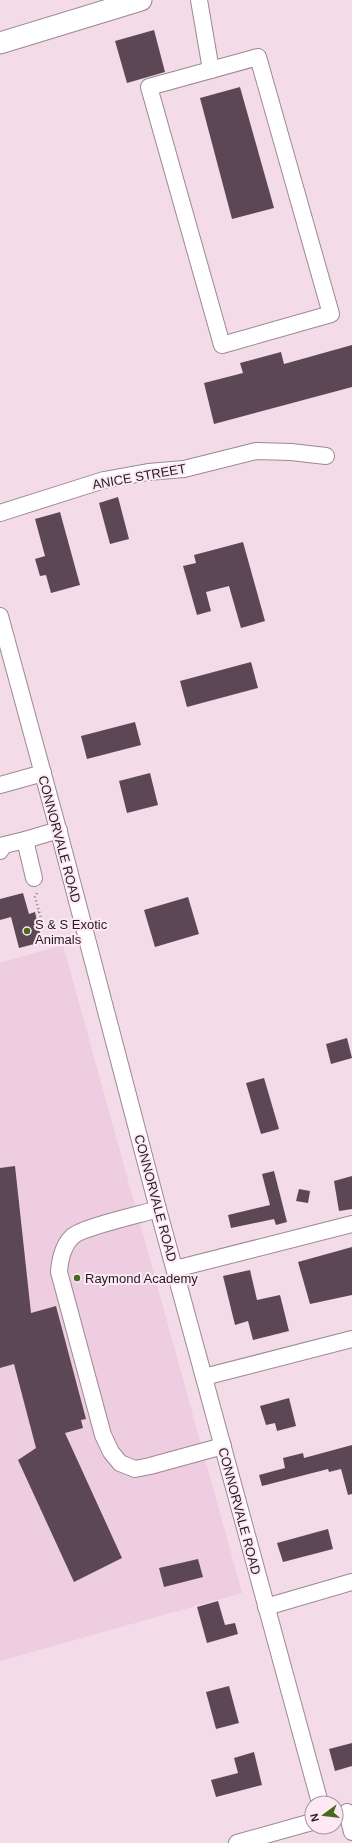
<svg xmlns="http://www.w3.org/2000/svg" width="352" height="1843" font-family="Helvetica,sans-serif">
  <style>
    .built { fill: #edcddf }
    .building { fill: #5c4854 }
    .lines { fill: none; stroke-linecap: round; stroke-linejoin: round }
    .minor-casing { stroke: #9d8794; stroke-width: 18 }
    .major-casing { stroke: #9d8794; stroke-width: 23 }
    .path { stroke: #8e7e87; stroke-width: 2.5; stroke-dasharray: 1 3; stroke-linecap: butt }
    .minor { stroke: #fff; stroke-width: 16 }
    .major { stroke: #fff; stroke-width: 21 }
    .poi-dot { fill: #47681e; stroke: #fde9f4; stroke-width: 1.5 }
    .labels { text-anchor: middle; stroke-width: 4; stroke-linejoin: round; paint-order: stroke }
    .street-label { font-size: 13px; fill: #241b20; stroke: #fde9f4 }
    .poi-label { font-size: 13px; fill: #241b20; stroke: #fde9f4; text-anchor: start }
  </style>
  <rect width="100%" height="100%" fill="#f3dbe8"/>
  <path class="built" d="M63,945L242,1593L0,1661V963Z"/>
  <g class="building">
    <path d="M154,30L165,72L127,83L115,41Z"/>
    <path d="M240,87L274,208L232,219L200,98Z"/>
    <path d="M352,345V387L214,424L204,383L243,373L240,363L281,352L284,364Z"/>
    <path d="M118,497L129,539L110,544L99,503Z"/>
    <path d="M60,512L80,585L51,593L46,575L40,576L35,559L45,556L35,519Z"/>
    <path d="M243,542L265,621L241,628L229,586L206,592L211,611L197,615L183,566L196,563L194,555Z"/>
    <path d="M251,662L258,688L187,707L180,681Z"/>
    <path d="M135,722L141,745L87,759L81,736Z"/>
    <path d="M150,773L158,805L127,813L119,781Z"/>
    <path d="M23,893L29,914L35,912L42,942L19,948L11,917L0,920V899Z"/>
    <path d="M188,897L199,934L155,947L144,910Z"/>
    <path d="M347,1038L352,1058L331,1064L326,1044Z"/>
    <path d="M264,1078L279,1129L261,1134L246,1083Z"/>
    <path d="M15,1166L31,1313L56,1306L86,1419L81,1420L83,1428L65,1433L122,1558L74,1582L18,1460L36,1448L14,1364L0,1368V1168Z"/>
    <path d="M274,1171L287,1222L276,1225L274,1219L231,1228L228,1215L270,1205L262,1174Z"/>
    <path d="M352,1176V1209L339,1211L334,1181Z"/>
    <path d="M299,1189L310,1191L308,1203L296,1201Z"/>
    <path d="M352,1247V1295L310,1304L298,1262Z"/>
    <path d="M250,1270L257,1300L280,1295L289,1331L253,1340L248,1321L235,1325L223,1276Z"/>
    <path d="M289,1398L296,1426L277,1431L275,1423L266,1425L260,1406Z"/>
    <path d="M352,1445V1494L348,1495L341,1469L329,1472L328,1469L262,1486L259,1475L285,1468L283,1458L303,1453L304,1458Z"/>
    <path d="M328,1529L333,1549L283,1562L277,1543Z"/>
    <path d="M198,1559L203,1577L164,1587L159,1568Z"/>
    <path d="M218,1601L225,1625L235,1623L238,1634L207,1643L197,1607Z"/>
    <path d="M229,1686L239,1723L216,1729L206,1692Z"/>
    <path d="M352,1743V1766L335,1771L329,1749Z"/>
    <path d="M254,1752L262,1785L216,1797L211,1780L238,1773L234,1758Z"/>
  </g>
  <g class="lines">
    <g class="minor-casing">
      <g id="minor">
        <path d="M199,0L211,70"/>
        <path d="M258,57L331,314L222,345L149,87Z"/>
        <path d="M0,513L104,480L148,472L184,469L256,451L291,452L326,456"/>
        <path d="M0,616L61,840L158,1209L320,1803"/>
        <path d="M0,785L43,773"/>
        <path d="M0,851L4,845L25,840"/>
        <path d="M34,878L25,840L59,830"/>
        <path d="M158,1209C142,1214 83,1227 73,1236C63,1245 60,1258 59,1272L103,1435L111,1452L120,1463L135,1469L150,1466L223,1446"/>
        <path d="M175,1269L352,1224"/>
        <path d="M204,1377L352,1339"/>
        <path d="M266,1607L352,1582"/>
        <path d="M347,1812L352,1832"/>
        <path d="M237,1843L312,1822"/>
      </g>
    </g>
    <g class="major-casing">
      <path id="major" d="M0,43L141,0"/>
    </g>
    <g class="path">
      <path d="M37,893L35,897L44,929"/>
      <path d="M35,915L39,912"/>
    </g>
    <use href="#minor" class="minor"/>
    <use href="#major" class="major"/>
  </g>
  <g class="poi-dot">
    <circle cx="27" cy="931" r="4"/>
    <circle cx="77" cy="1278" r="4"/>
  </g>
  <g class="labels">
    <g class="street-label">
      <text transform="translate(139 476) rotate(-10)" y="5">ANICE STREET</text>
      <text transform="translate(60 839) rotate(75)" y="5">CONNORVALE ROAD</text>
      <text transform="translate(156 1198) rotate(75)" y="5">CONNORVALE ROAD</text>
      <text transform="translate(240 1511) rotate(75)" y="5">CONNORVALE ROAD</text>
    </g>
    <g class="poi-label">
      <text x="35" y="929">S &amp; S Exotic<tspan x="35" dy="15">Animals</tspan></text>
      <text x="85" y="1283">Raymond Academy</text>
    </g>
  </g>
  <g transform="translate(324 1815) rotate(255)"><circle r="19" fill="#fde9f4" stroke="#a6979f"/>
  <path d="M0-3L7 15L0 10L-7 15Z" fill="#47681e"/>
  <text y="-6" font-size="11" font-weight="bold" text-anchor="middle" fill="#241b20">N</text>
  </g>
</svg>
